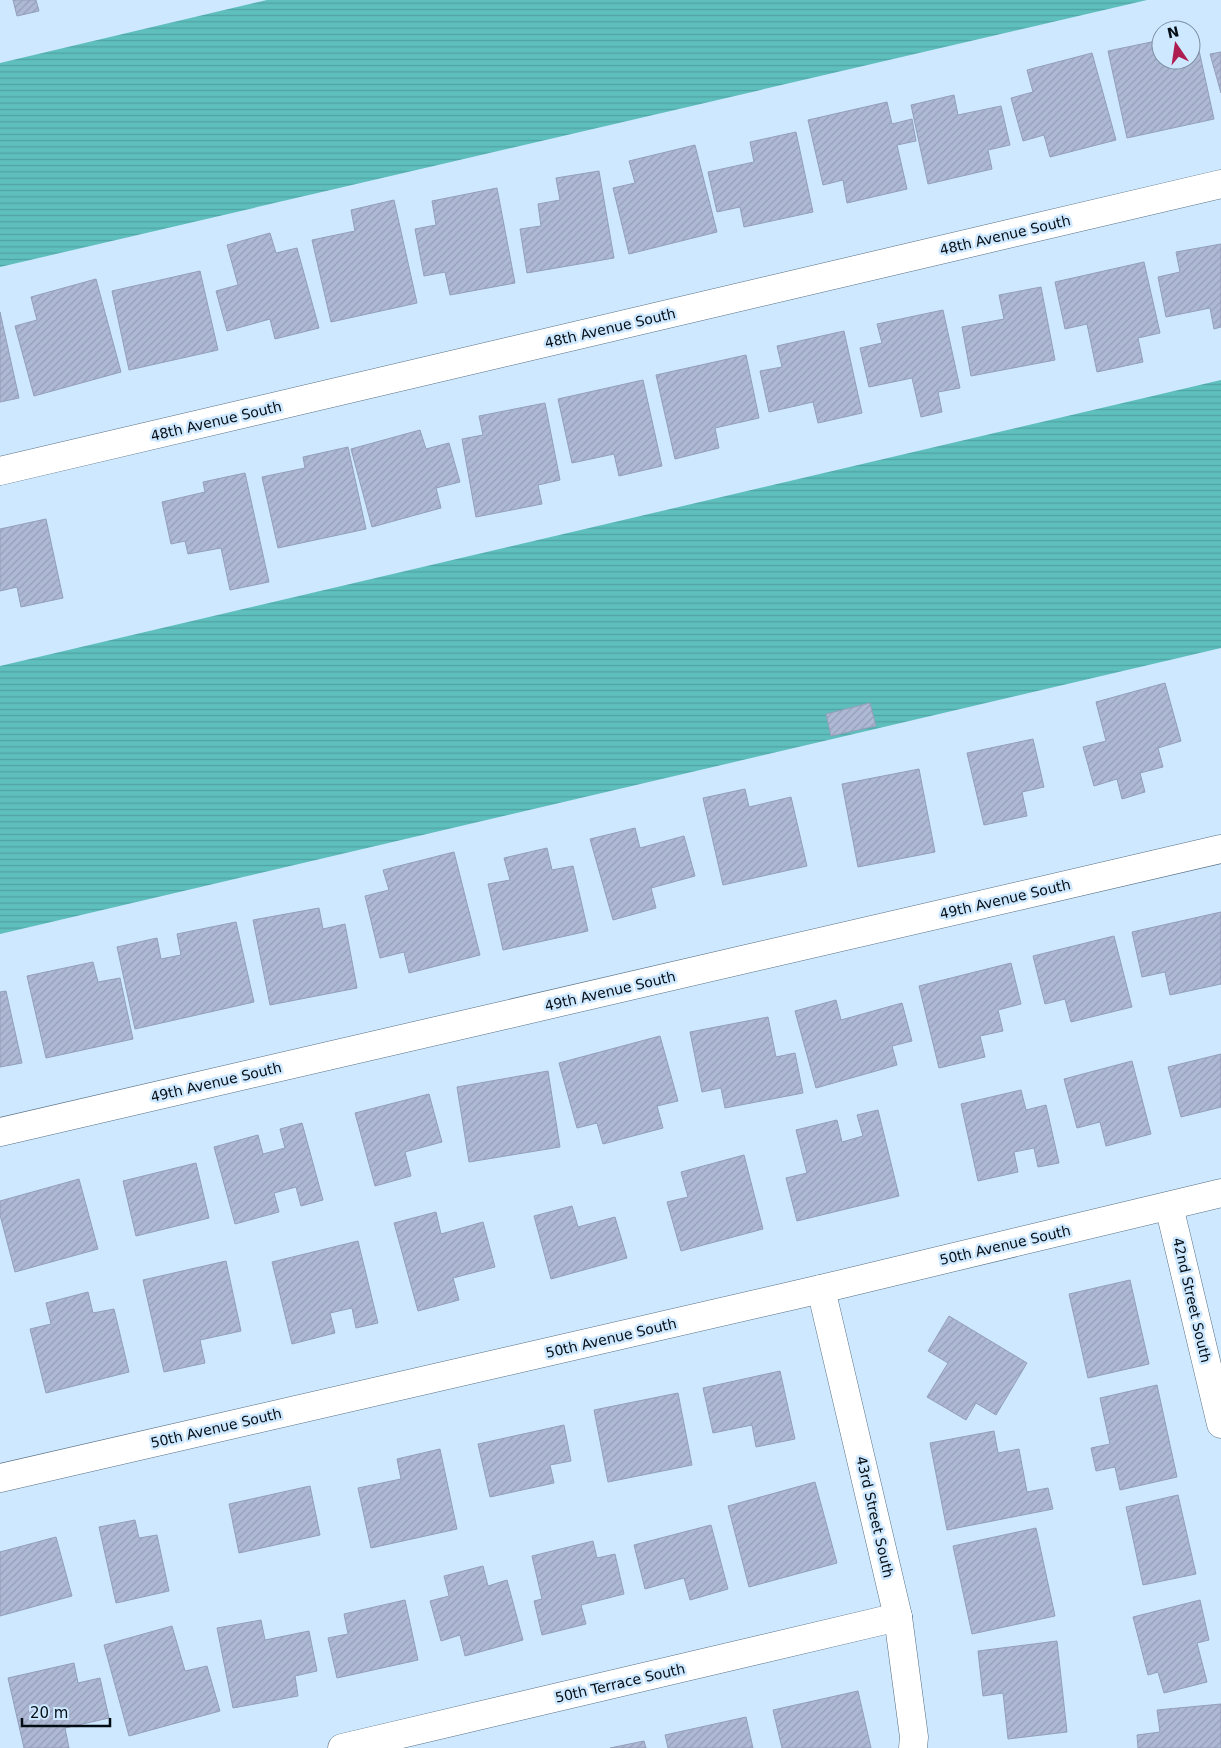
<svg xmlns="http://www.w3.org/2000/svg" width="1221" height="1748" font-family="'DejaVu Sans',sans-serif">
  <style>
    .water { fill: url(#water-rules) }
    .building { fill: url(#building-hatch); stroke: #949fba }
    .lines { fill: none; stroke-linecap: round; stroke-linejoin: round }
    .minor-casing { stroke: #576f83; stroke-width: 29 }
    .minor { stroke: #fff; stroke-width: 28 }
    .labels { text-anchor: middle; stroke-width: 5; stroke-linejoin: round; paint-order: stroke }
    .street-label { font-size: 14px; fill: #050d14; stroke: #cde8ff }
  </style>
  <defs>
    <pattern id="water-rules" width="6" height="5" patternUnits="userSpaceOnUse" patternTransform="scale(1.25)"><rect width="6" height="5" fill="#5ebfbd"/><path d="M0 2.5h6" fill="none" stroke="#50a3a2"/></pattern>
    <pattern id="building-hatch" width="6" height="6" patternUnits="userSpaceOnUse" patternTransform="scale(1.25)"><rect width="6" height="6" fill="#aeb9d5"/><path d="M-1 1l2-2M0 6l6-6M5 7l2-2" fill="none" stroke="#949eb6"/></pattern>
  </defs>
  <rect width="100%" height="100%" fill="#cde8ff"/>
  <g class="water">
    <path d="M267,0H1147L0,267V63Z"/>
    <path d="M1221,380V648L0,934V666Z"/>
  </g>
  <g class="building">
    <path d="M13,0H36L39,11L17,16Z"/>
    <path d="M1195,32L1214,119L1127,138L1108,51L1161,40V60H1191V33Z"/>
    <path d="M1221,52V93L1210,54Z"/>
    <path d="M1092,53L1116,140L1050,157L1044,135L1023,141L1011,98L1033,92L1027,70Z"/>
    <path d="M954,95L958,115L1001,106L1010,145L988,150L992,169L928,184L911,105Z"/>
    <path d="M887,102L892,124L912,119L916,141L897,145L907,189L847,203L843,180L823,185L808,120Z"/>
    <path d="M796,132L813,212L744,227L740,207L717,212L708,172L754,162L750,142Z"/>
    <path d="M695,145L717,232L629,254L613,188L635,183L629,161Z"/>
    <path d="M599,171L614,258L527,273L520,229L541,226L538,204L560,200L556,178Z"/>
    <path d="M497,188L515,283L450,295L445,272L424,276L415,229L436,225L432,201Z"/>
    <path d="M394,200L417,303L331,322L312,240L355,231L351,210Z"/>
    <path d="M270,233L276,253L297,248L319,328L275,339L270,319L227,331L216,291L238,285L227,245Z"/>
    <path d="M1221,244V327L1214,329L1210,308L1166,317L1158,277L1180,272L1176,252Z"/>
    <path d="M1144,262L1160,333L1138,338L1143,362L1097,372L1087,324L1065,329L1055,282Z"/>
    <path d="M200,271L218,350L129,370L112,291Z"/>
    <path d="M96,279L121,372L34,396L15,326L37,320L31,297Z"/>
    <path d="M1041,287L1055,360L971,376L962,327L1004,319L999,295Z"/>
    <path d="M943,310L960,388L938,392L942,412L921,417L912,378L869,387L860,348L882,343L877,324Z"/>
    <path d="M0,312L19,398L0,402Z"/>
    <path d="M844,331L862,413L818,423L813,402L769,412L760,371L782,367L777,346Z"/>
    <path d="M746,355L759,418L715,428L719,448L675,459L656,375Z"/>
    <path d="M643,380L662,466L619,476L614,454L572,463L558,399Z"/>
    <path d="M545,403L560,480L538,485L542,504L476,517L462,439L483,435L479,416Z"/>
    <path d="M420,430L426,449L449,443L460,482L436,488L441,508L372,527L351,449Z"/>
    <path d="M348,447L366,529L278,548L262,477L305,468L303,457Z"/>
    <path d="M245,473L269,582L230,590L221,548L188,554L185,541L171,544L162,502L205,492L203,482Z"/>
    <path d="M46,519L63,598L21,607L17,587L0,591V529Z"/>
    <path d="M1165,683L1181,741L1158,748L1163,767L1140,773L1145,792L1122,799L1117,779L1094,786L1083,747L1106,741L1096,702Z"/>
    <path d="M870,703L876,726L831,736L826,714Z"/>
    <path d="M1033,739L1044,787L1022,792L1027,816L984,825L967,753Z"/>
    <path d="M919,769L935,852L858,867L842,784Z"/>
    <path d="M745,789L749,807L791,797L807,866L723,885L703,798Z"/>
    <path d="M635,828L640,848L684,836L695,876L651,888L656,908L613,920L590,839Z"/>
    <path d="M547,848L552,870L573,866L588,931L503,950L488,884L510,880L504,858Z"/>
    <path d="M454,852L480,955L409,973L404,952L380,958L365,896L389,890L383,870Z"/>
    <path d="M319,908L323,929L345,924L357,988L270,1005L253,920Z"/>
    <path d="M1221,912V984L1170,995L1165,972L1142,977L1132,932Z"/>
    <path d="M236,922L254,1002L135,1029L117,947L157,938L161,959L181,955L177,934Z"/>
    <path d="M1114,936L1132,1007L1071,1022L1065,999L1045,1004L1033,956Z"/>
    <path d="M93,962L98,982L120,978L133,1039L46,1058L27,976Z"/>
    <path d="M1011,963L1021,1004L998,1010L1003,1031L980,1036L985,1057L939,1068L919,986Z"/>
    <path d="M6,991L22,1063L0,1067V992Z"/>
    <path d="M836,1000L841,1020L902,1003L912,1041L892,1046L897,1065L816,1088L795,1011Z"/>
    <path d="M768,1017L776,1057L795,1053L803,1093L725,1108L721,1088L702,1092L690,1032Z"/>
    <path d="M660,1036L678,1101L657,1106L663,1128L603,1144L597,1123L577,1128L559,1063Z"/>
    <path d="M1221,1054V1107L1181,1117L1168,1067Z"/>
    <path d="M1132,1061L1151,1134L1106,1146L1100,1122L1077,1128L1064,1079Z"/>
    <path d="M548,1071L560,1147L469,1162L457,1087Z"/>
    <path d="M1021,1090L1026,1110L1046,1105L1059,1163L1038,1167L1034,1148L1014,1152L1018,1172L978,1181L961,1104Z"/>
    <path d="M429,1094L442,1142L405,1152L411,1176L375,1186L355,1113Z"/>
    <path d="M878,1110L899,1196L797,1221L786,1178L807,1173L796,1130L837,1120L842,1142L863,1136L857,1115Z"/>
    <path d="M302,1123L323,1200L301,1206L296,1187L274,1193L279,1212L235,1224L214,1147L258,1135L263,1154L285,1148L280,1129Z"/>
    <path d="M744,1155L763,1229L681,1251L667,1202L688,1197L681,1172Z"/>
    <path d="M196,1163L209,1218L136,1236L123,1181Z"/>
    <path d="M79,1179L98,1249L15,1272L0,1215V1201Z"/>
    <path d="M572,1206L578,1227L615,1217L627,1258L551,1279L534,1216Z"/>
    <path d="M436,1212L441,1234L483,1222L495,1267L453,1278L459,1300L418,1311L394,1223Z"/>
    <path d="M358,1241L378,1323L356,1328L352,1308L330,1313L335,1333L292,1344L272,1262Z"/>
    <path d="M226,1261L241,1331L200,1340L205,1363L164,1372L143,1280Z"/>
    <path d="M1130,1280L1149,1364L1088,1378L1069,1294Z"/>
    <path d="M88,1292L93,1313L114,1309L129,1372L46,1393L30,1329L51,1324L46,1303Z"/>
    <path d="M949,1316L1027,1363L996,1415L976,1403L966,1420L927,1397L948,1363L928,1351Z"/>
    <path d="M780,1371L795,1439L756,1447L752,1425L713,1433L703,1388Z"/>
    <path d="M1157,1385L1177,1477L1120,1490L1115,1467L1096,1471L1091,1448L1110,1444L1100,1398Z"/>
    <path d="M678,1393L692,1465L608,1482L594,1410Z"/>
    <path d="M564,1425L571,1461L550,1465L554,1483L490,1497L478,1444Z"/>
    <path d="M994,1431L998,1453L1019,1449L1027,1492L1048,1488L1053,1509L947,1530L930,1443Z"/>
    <path d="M440,1449L457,1529L371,1548L358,1488L401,1479L397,1459Z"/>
    <path d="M815,1482L837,1563L749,1587L728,1506Z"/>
    <path d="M310,1486L320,1535L239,1553L229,1504Z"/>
    <path d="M1178,1495L1196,1574L1143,1585L1126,1507Z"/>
    <path d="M135,1520L139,1538L157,1535L169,1591L116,1603L99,1527Z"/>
    <path d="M711,1525L728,1589L690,1600L684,1578L645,1589L634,1545Z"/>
    <path d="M1036,1528L1055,1616L972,1634L953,1546Z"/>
    <path d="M56,1537L72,1596L0,1616V1552Z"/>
    <path d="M593,1541L597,1558L615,1554L624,1594L581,1605L586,1624L542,1635L534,1601L542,1599L532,1556Z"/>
    <path d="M483,1566L488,1586L507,1580L523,1640L465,1656L460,1635L441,1641L430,1601L449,1596L444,1576Z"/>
    <path d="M405,1600L418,1660L337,1678L328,1638L348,1634L344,1614Z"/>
    <path d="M1200,1600L1209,1640L1197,1643L1207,1682L1164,1693L1158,1672L1148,1675L1133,1617Z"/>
    <path d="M261,1620L265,1640L309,1631L317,1671L295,1676L298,1696L233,1708L217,1628Z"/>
    <path d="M172,1626L185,1671L207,1666L220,1711L129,1736L104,1645Z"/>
    <path d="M1057,1641L1067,1732L1008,1739L1003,1693L983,1696L978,1651Z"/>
    <path d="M74,1663L78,1683L100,1678L109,1718L65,1728L69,1748H24L8,1678Z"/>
    <path d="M858,1691L871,1748H782L773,1710Z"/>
    <path d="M1221,1704V1748H1138L1137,1735L1160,1732L1157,1710Z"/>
    <path d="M746,1717L753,1748H668L665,1735Z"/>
    <path d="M644,1741L646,1748H610Z"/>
  </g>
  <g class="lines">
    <g class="minor-casing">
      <g id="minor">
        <path d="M0,471L1221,184"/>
        <path d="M0,1132L1221,849"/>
        <path d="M1169,1206L1221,1424"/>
        <path d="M821,1289L898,1617L914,1737L913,1748"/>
        <path d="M0,1478L821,1289L1221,1193"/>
        <path d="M342,1748L898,1617"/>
      </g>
    </g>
    <use href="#minor" class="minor"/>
  </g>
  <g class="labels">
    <g class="street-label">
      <text transform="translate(1005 235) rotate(-13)" y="5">48th Avenue South</text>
      <text transform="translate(610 328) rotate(-13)" y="5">48th Avenue South</text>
      <text transform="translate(216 421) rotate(-13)" y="5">48th Avenue South</text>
      <text transform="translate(1005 899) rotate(-13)" y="5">49th Avenue South</text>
      <text transform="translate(610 991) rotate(-13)" y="5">49th Avenue South</text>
      <text transform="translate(216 1082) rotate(-13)" y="5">49th Avenue South</text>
      <text transform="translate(1005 1245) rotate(-13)" y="5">50th Avenue South</text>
      <text transform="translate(1192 1300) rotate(77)" y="5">42nd Street South</text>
      <text transform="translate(611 1338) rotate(-13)" y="5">50th Avenue South</text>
      <text transform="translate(216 1428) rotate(-13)" y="5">50th Avenue South</text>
      <text transform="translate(875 1517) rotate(77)" y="5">43rd Street South</text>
      <text transform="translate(620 1683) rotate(-13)" y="5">50th Terrace South</text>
    </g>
  </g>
  <g transform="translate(1176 45) rotate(347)"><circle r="24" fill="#cde8ff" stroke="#7d90a1"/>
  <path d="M0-4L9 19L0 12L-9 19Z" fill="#ae1d4f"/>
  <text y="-8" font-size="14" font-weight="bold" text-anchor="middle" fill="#050d14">N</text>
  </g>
  <path d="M22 1718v8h88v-8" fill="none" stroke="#050d14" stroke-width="2.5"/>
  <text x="30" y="1718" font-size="15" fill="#050d14" stroke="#cde8ff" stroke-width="4" paint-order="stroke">20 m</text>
</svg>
